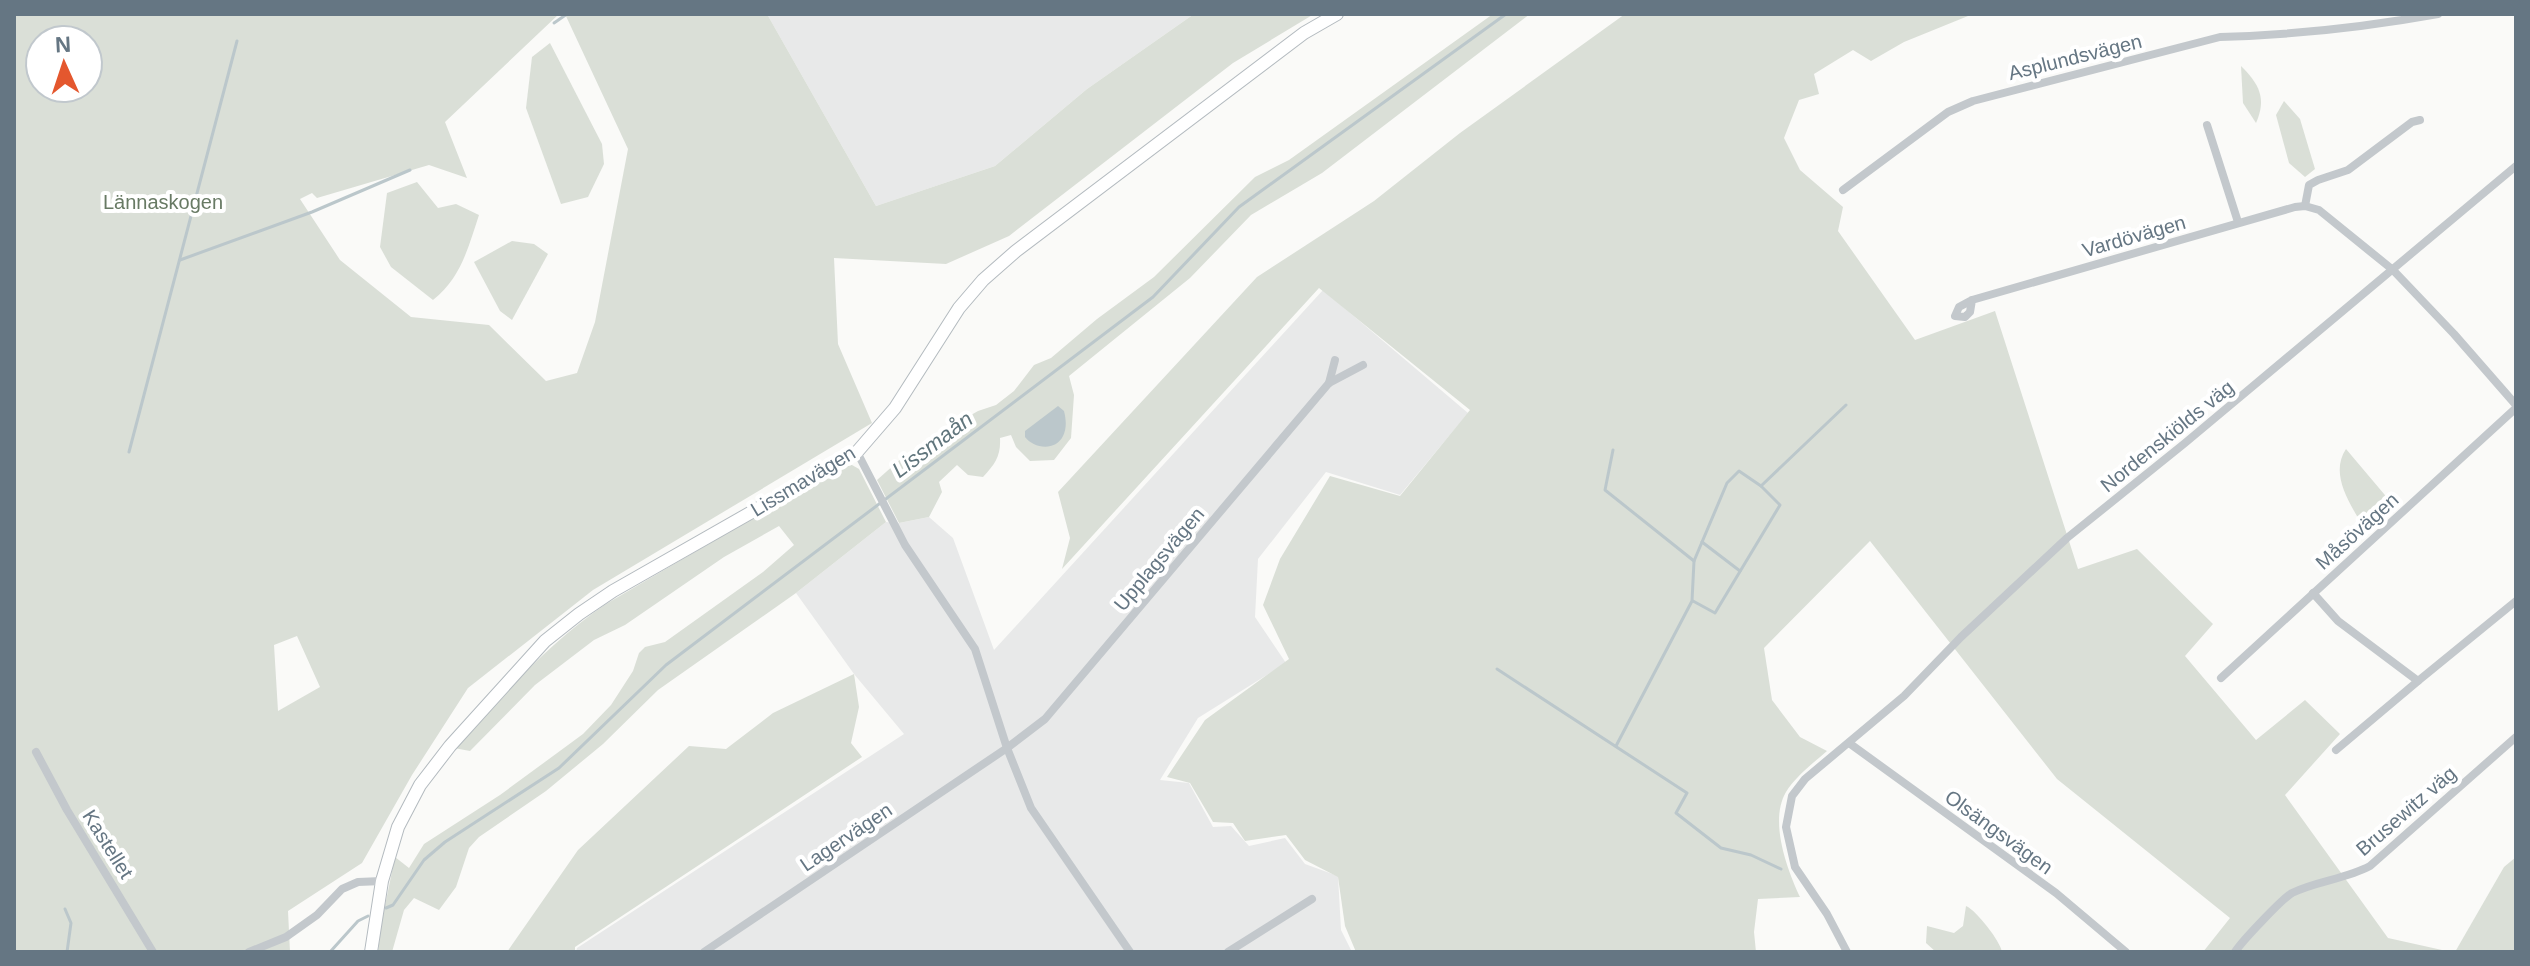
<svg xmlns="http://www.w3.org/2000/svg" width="2530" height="966" font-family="Helvetica,sans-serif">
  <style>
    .built { fill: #e8e9e9 }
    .green { fill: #dadfd7; fill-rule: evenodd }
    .water { fill: #bbc7cb }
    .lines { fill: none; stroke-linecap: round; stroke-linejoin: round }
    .stream { stroke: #bbc7cb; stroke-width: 3 }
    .secondary-casing { stroke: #b3babf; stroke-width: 14 }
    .street { stroke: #c3c8cc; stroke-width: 8 }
    .secondary { stroke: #fff; stroke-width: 12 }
    .labels { text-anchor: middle; stroke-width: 8; stroke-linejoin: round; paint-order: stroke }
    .street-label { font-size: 20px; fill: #657683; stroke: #fff }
    .park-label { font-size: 20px; fill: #687a64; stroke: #fff }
    .water-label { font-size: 22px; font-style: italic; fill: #60757c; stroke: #fff }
  </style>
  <rect width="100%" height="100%" fill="#fafaf8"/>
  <g class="built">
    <path d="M767,14H1194L1087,89L995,166L876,206Z"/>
    <path d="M1323,290L1468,413L1400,495L1326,472L1258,559L1255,617L1286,663L1198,718L1160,780L1189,783L1213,827L1231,826L1249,846L1285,838L1305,864L1338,876L1341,930L1352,952H576L577,948L904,734L854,674L796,593L886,522L899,523L929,517L953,538L994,650Z"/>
  </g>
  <g class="green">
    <path d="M14,14H559L445,122L467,178L429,165L317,198L312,193L300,199L340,260L411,317L489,325L546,381L577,373L595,322L628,149L565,14H767L876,206L995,166L1087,89L1194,14H1314L1233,63L1009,236L946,264L834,258L838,344L872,423L593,590L468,688L412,775L362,863L288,911L290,952H14ZM40,40H88V88H40ZM297,636L320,687L278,711L274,645Z"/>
    <path d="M1493,14H1530L1322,173L1251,215L1190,278L1069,376L1074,395L1071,438L1054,460L1030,461L1016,447L1011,435L1000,438C1001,456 995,464 983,477L968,475L957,465L939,482L942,492L929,517L899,523L877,480L904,456L917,467L957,423L978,411L996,405L1014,391L1034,365L1051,358L1097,319L1154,277L1255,177L1289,160Z"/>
    <path d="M1625,14H1973L1904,42L1871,61L1853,50L1814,74L1819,94L1799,100L1784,138L1800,170L1843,207L1838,231L1915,340L1995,311L2078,569L2137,549L2213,624L2185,656L2256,740L2305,700L2340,734L2285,795L2388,938L2451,952H2203L2230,918L2057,779L1870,541L1764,648L1772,700L1800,737L1827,751C1813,763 1796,776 1786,792C1769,821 1787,869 1800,897L1758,899L1754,932L1756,952H1356L1345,926L1338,877L1305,860L1286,835L1245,841L1233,823L1213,822L1190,783L1167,777L1205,720L1289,659L1263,605L1280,559L1330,476L1400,496L1470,410L1319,288L1062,569L1070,538L1058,492L1257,277L1374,201L1460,133Z"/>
    <path d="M550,43L602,144L604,164L588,197L561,204L526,108L532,57Z"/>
    <path d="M2241,66C2259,84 2267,98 2256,123L2243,103Z"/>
    <path d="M2284,101L2300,119L2315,169L2305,177L2289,163L2276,115Z"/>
    <path d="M417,182L438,208L456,204L479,215C468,248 461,278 433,300L391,267L380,247L387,193Z"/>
    <path d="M512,241L534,244L548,254L512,320L500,311L474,262Z"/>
    <path d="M2346,449L2395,507L2367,533C2353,508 2328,476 2346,449Z"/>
    <path d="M852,465L859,469L886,522L796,593L658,690L603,744L546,791L479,837L469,848L456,887L439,910L414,898L404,910L392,952H378L382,920L395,857L409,868L424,844L500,795L583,734L611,705L633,671L639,653L645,647L665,642L763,572L794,545L779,526L724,557L625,625L594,640L535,685L470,751L454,748C502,696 547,644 606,604L842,466Z"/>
    <path d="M854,674L859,707L851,743L862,757L575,947V952H507L578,850L689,746L726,749L773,713Z"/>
    <path d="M2516,857V952H2455L2504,867Z"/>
    <path d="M1966,906C1976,910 2001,942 2002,952H1936L1926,943L1927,926L1954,933L1963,926Z"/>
  </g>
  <path class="water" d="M1058,406L1064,411C1066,419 1067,428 1063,436C1055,452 1033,448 1025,437V431Z"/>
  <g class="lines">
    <g class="stream">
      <path d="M554,23L567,14"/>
      <path d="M180,260L312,212L410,170"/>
      <path d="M1613,450L1605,490L1694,561"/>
      <path d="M129,452L237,41"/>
      <path d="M1702,542L1740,571"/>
      <path d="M1693,601L1715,613L1780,505L1761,486L1846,405"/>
      <path d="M1497,669L1687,793L1676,813L1721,848L1751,855L1781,869"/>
      <path d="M1616,746L1692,601L1694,561L1727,483L1739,471L1761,486"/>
      <path d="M386,908L393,905L424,860L445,842L559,768L666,665L1153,297L1239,207L1506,14"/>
      <path d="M65,909L71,923L67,952"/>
      <path d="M330,952L358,921L368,916"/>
    </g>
    <g class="secondary-casing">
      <path id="secondary" d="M371,952L382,881L398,827L420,785L450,746L545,641L579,614L613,591L857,452L895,408L959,308L983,280L1016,251L1304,33L1337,14"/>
    </g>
    <g class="street">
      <path d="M2207,125L2238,222"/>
      <path d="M1843,190L1948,112L1973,101L2220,37C2293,35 2366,27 2438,14"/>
      <path d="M2305,206L2309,185L2318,180L2348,170L2412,122L2420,120"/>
      <path d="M1972,300L1970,312L1965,317L1955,316L1959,307L1972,300L2295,207L2305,206L2319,210L2393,270L2454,334L2516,405"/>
      <path d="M1329,383L1335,360"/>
      <path d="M857,452L905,545L975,649L1007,748L1031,808L1130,952"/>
      <path d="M2313,593L2338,621L2418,681L2336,750"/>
      <path d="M2221,678L2516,408"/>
      <path d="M2418,681L2516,601"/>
      <path d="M1849,743L2056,893L2126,952"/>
      <path d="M36,752L67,810L153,952"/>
      <path d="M249,952L286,937L317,915L342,889L358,882L382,881"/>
      <path d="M704,952L1007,748L1045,719L1329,383L1363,365"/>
      <path d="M1228,952L1312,899"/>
      <path d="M1847,952L1827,914L1795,867L1786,827L1792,796L1805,779L1904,696L1961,637L2067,538L2185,443L2516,166"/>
      <path d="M2235,952C2242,941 2282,899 2292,893C2316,881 2346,879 2370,866L2516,737"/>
    </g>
    <use href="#secondary" class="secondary"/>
  </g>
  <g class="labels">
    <g class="street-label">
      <text transform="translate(2075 57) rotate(-14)" y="7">Asplundsvägen</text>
      <text transform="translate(2134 236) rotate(-16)" y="7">Vardövägen</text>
      <text transform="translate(2167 436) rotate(-39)" y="7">Nordenskiölds väg</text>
      <text transform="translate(803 481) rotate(-31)" y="7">Lissmavägen</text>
      <text transform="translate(2357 531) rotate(-42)" y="7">Måsövägen</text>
      <text transform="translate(1159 559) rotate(-50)" y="7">Upplagsvägen</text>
      <text transform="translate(2406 811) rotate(-41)" y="7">Brusewitz väg</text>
      <text transform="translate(1999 832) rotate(36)" y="7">Olsängsvägen</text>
      <text transform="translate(846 837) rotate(-34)" y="7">Lagervägen</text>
      <text transform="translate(108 844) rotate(58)" y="7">Kastellet</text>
    </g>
    <g class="park-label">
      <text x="163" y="209">Lännaskogen</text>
    </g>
    <g class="water-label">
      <text transform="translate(932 444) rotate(-37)" y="8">Lissmaån</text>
    </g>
  </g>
  <rect width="2530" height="966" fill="none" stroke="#657683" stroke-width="32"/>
  <g transform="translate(64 64) rotate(357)"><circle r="38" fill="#ffffff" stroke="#c1c8cd" stroke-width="2"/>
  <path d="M0-6L14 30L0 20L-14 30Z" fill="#e4572e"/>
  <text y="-12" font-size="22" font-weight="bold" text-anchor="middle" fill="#657683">N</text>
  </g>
</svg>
